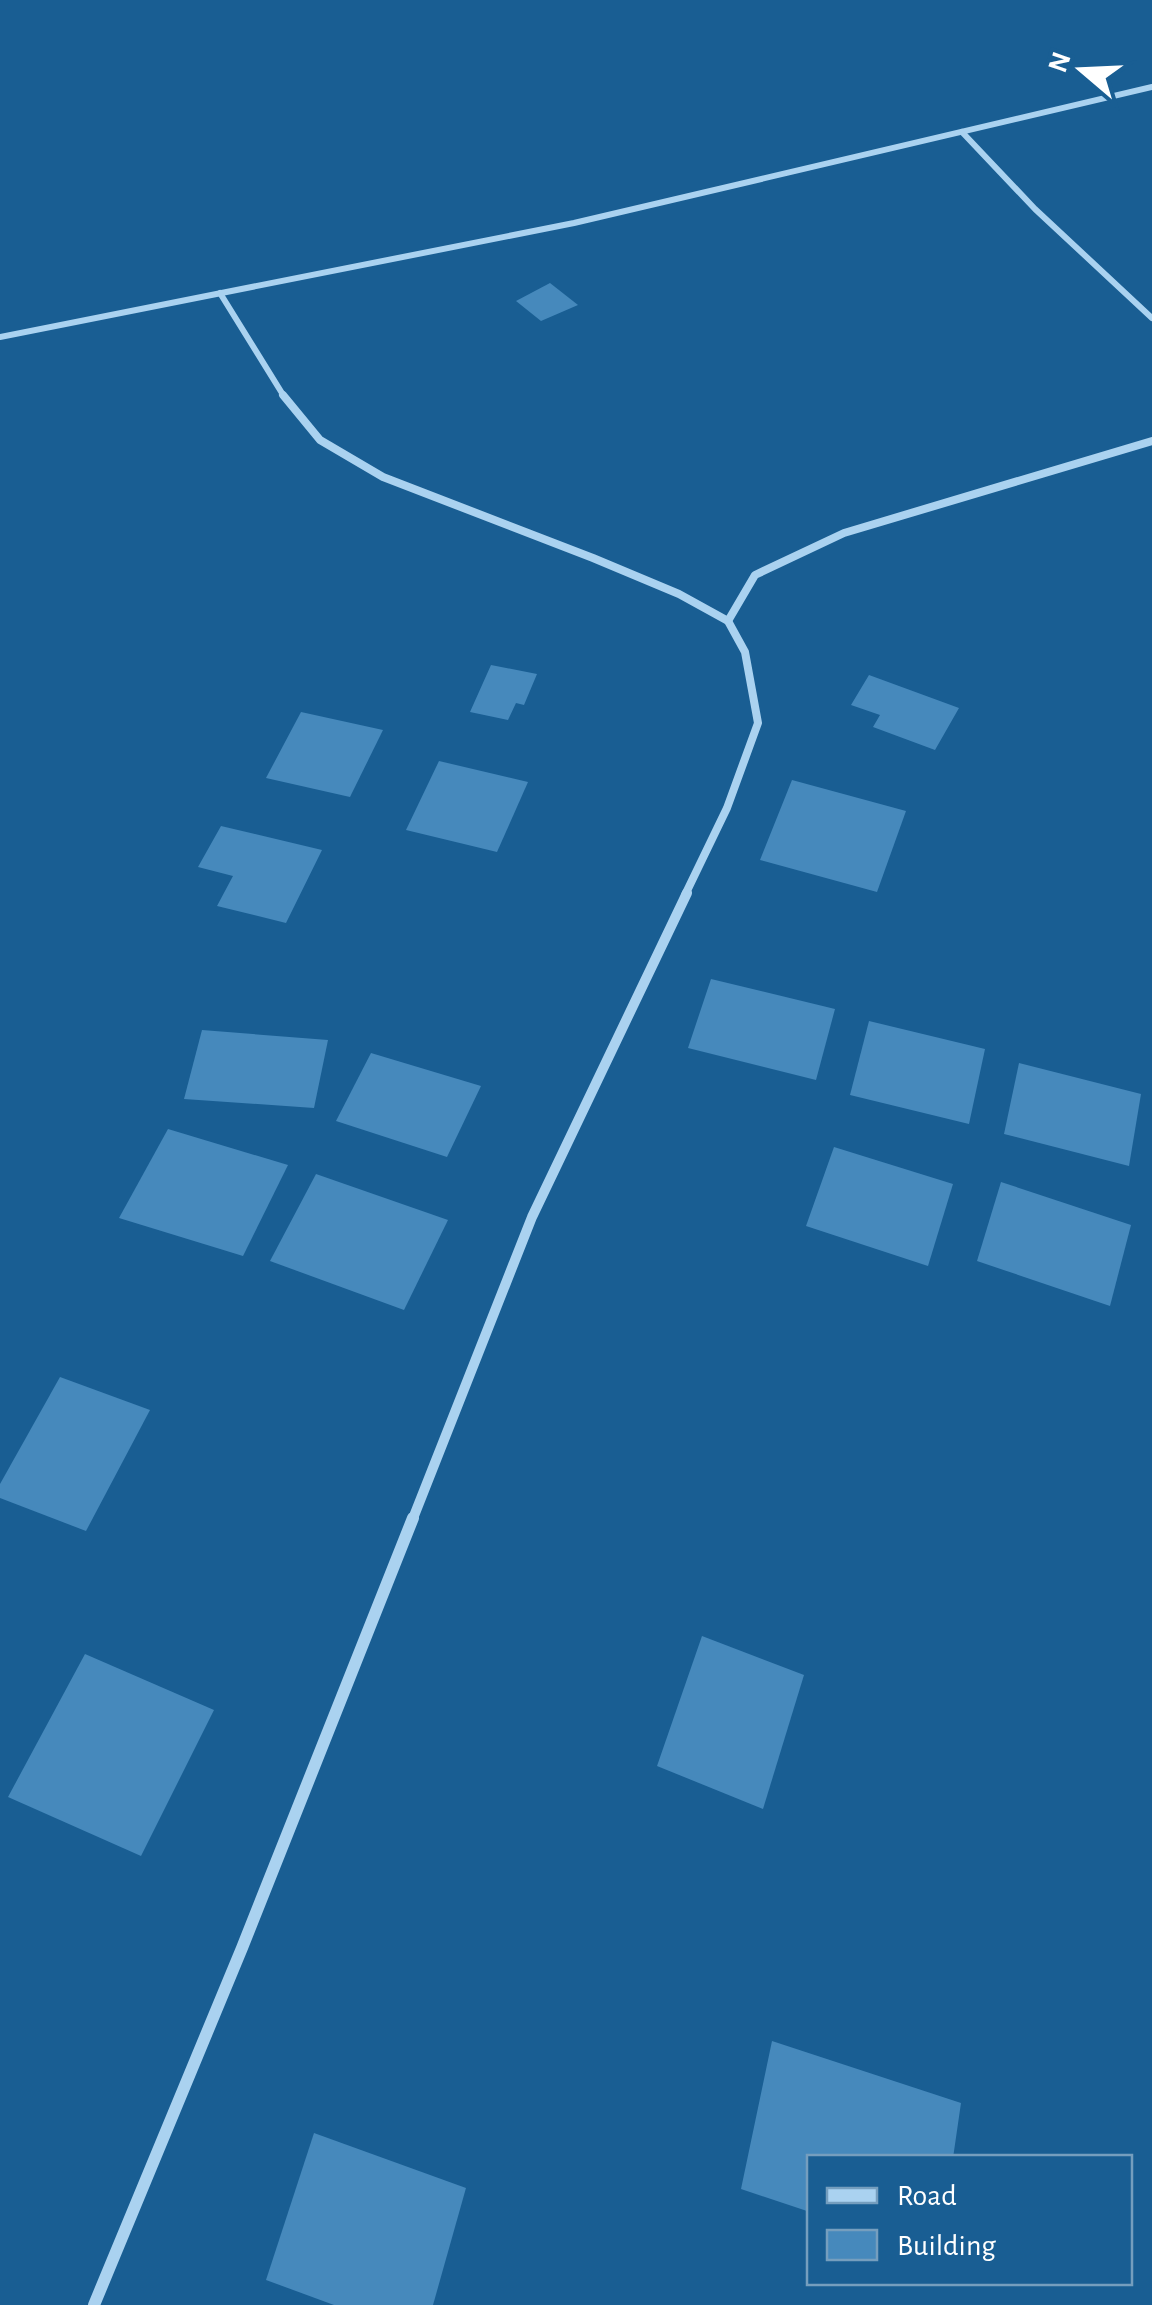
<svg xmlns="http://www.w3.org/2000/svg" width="1152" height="2305" font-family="'Alegreya Sans',sans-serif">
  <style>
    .building { fill: #4689bc }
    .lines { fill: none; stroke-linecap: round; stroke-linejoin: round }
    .street-far3 { stroke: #aad2f0; stroke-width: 6 }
    .street-far2 { stroke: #aad2f0; stroke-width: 8 }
    .street-far1 { stroke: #aad2f0; stroke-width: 10 }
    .street { stroke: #aad2f0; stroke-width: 12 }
  </style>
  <rect width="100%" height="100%" fill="#195e93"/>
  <g class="building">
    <path d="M550,283L578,305L541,321L516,301Z"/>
    <path d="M491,665L537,674L524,705L516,703L508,720L470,712Z"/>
    <path d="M869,675L959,708L935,750L873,727L880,715L851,705Z"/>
    <path d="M301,712L383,730L350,797L266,778Z"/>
    <path d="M439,761L528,782L497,852L406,830Z"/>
    <path d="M792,780L906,811L877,892L760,860Z"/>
    <path d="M221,826L322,850L286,923L217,906L233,876L198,867Z"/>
    <path d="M711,979L835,1009L816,1080L688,1048Z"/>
    <path d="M869,1021L985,1049L969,1124L850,1095Z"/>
    <path d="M202,1030L328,1040L314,1108L184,1099Z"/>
    <path d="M371,1053L481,1086L447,1157L336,1121Z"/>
    <path d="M1019,1063L1141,1094L1129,1166L1004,1134Z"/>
    <path d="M168,1129L288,1165L243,1256L119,1218Z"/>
    <path d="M834,1147L953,1184L928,1266L806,1226Z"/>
    <path d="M316,1174L448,1220L404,1310L270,1261Z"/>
    <path d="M1001,1182L1131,1225L1110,1306L977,1261Z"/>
    <path d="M60,1377L150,1410L86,1531L0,1498V1484Z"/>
    <path d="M702,1636L804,1675L763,1809L657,1766Z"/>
    <path d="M85,1654L214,1710L141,1856L8,1797Z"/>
    <path d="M772,2041L961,2103L953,2158H810V2212L741,2189Z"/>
    <path d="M314,2133L466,2188L433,2305H334L266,2280Z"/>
  </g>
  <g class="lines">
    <g class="street-far3">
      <path d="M962,132L1035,209L1152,318"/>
      <path d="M220,293L285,398"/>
      <path d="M0,337L574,223L1152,87"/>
    </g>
    <g class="street-far2">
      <path d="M283,395L320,440L383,477L593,558L679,594L728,621L745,652L758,723L727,808L685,895"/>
      <path d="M728,621L755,575L844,533L1152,441"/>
    </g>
    <path class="street-far1" d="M412,1521L532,1217L687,893"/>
    <path class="street" d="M94,2305L242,1948L413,1518"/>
  </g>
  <rect x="807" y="2155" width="325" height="130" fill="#195e93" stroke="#759ebe" stroke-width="2.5"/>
  <rect x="827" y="2188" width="50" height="15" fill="#aad2f0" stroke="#759ebe" stroke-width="2.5"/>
  <text x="897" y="2205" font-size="30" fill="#ffffff">Road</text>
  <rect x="827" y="2230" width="50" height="30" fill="#4689bc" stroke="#759ebe" stroke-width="2.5"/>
  <text x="897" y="2255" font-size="30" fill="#ffffff">Building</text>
  <g transform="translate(1082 70) rotate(289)" stroke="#195e93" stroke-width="8" paint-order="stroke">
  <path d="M0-8L18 38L0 25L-18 38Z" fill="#ffffff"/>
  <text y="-15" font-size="28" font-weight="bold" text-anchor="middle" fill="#ffffff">N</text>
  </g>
</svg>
